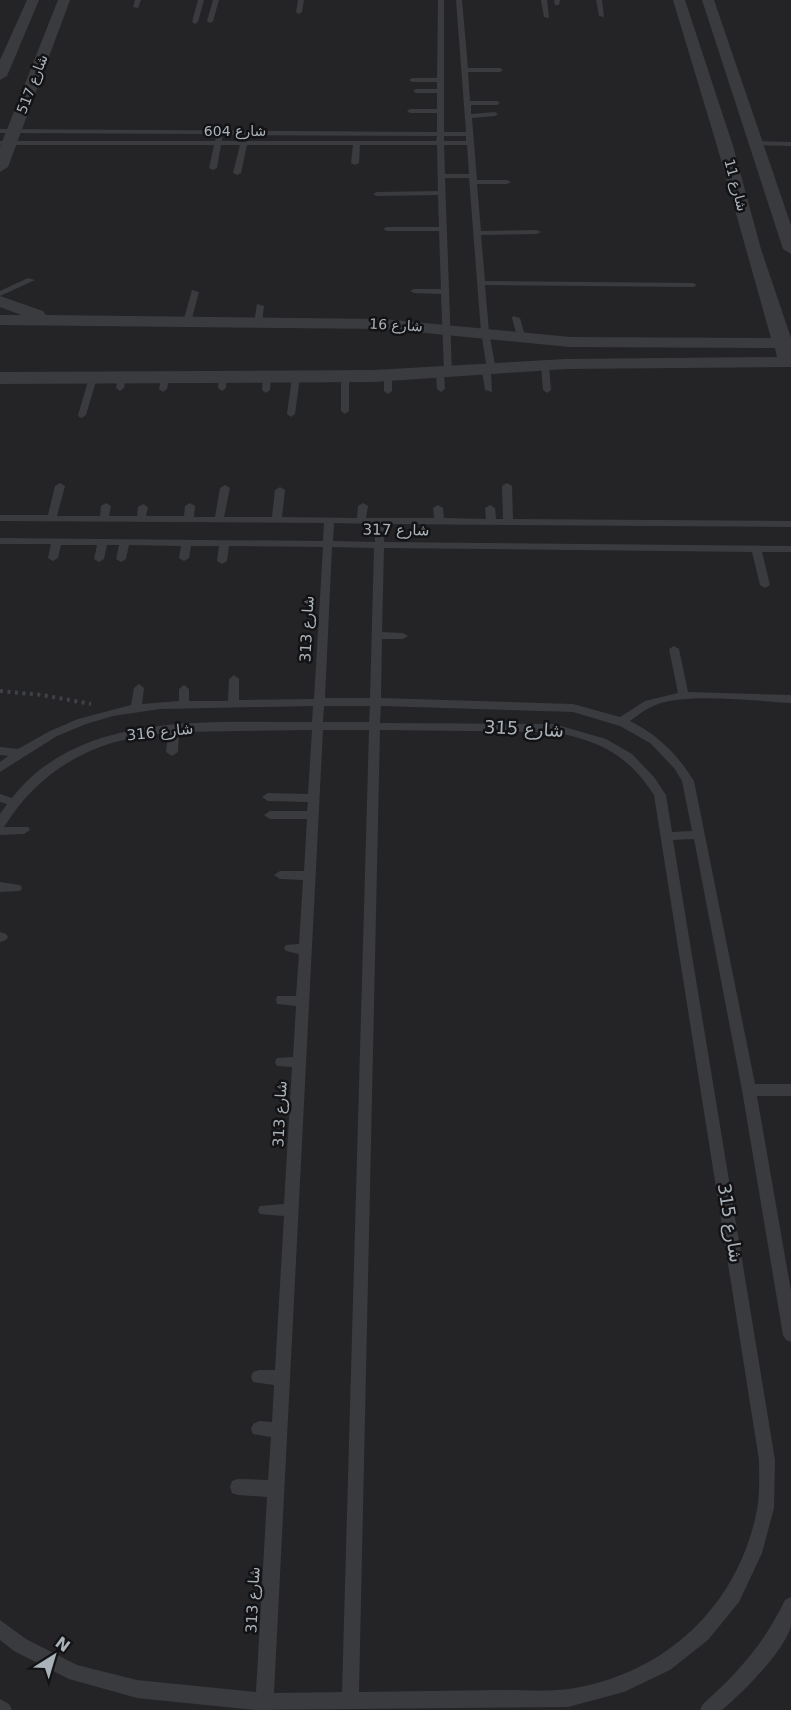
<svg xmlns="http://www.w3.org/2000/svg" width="791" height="1710" font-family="'DejaVu Sans','Noto Naskh Arabic',sans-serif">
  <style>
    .built { fill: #242427 }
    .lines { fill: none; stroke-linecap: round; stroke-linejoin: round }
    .path { stroke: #3f4246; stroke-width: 4; stroke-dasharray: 3 4.5; stroke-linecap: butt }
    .service { fill: #393b3f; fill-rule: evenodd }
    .minor { fill: #393b3f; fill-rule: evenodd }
    .labels { text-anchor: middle; stroke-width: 5; stroke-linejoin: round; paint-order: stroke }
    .far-street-label { font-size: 14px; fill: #aab2ba; stroke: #131315 }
    .street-label { font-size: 15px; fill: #aab2ba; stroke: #131315 }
    .near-street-label { font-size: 18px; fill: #aab2ba; stroke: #131315 }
  </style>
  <rect width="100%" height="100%" fill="#18181a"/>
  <rect class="built" x="0" y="0" width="791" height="1710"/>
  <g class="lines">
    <path class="path" d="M0,691L42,695L91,704"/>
    <g class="service">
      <path d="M135,0H141L138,8L133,7Z"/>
      <path d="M198,0H204L198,22L195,24L192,22Z"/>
      <path d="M213,0H219L213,21L210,23L207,21Z"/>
      <path d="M298,0H304L302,12L299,14L296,12Z"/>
      <path d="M438,0H444V132H466L456,0H462L468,68H500L503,70L500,72H468L470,101H497L500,103L497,105H471V114L495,112L498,114L495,116L472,118L477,180H507L511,182L507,184H477L481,231L537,230L541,232L537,234L481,235L485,281L693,283L697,285L693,287L485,285L489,332L496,370L491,372L492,392L485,390L482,371L487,369L481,332L469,178H445L452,373L448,376L444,374L445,389L441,392L437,389L436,373L440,370L444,372L441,294L414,293L410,291L414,289H441L439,231H387L383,229L387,227H439L438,195L377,196L373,194L377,192L438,191L437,145H360L359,163L355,165L351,163L353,145H247L241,173L237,175L233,173L240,145H221L217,168L213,170L209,168L214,145H0V141H215L217,134L0,133V129L437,132V113H410L407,111L410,109H437V93H416L413,91L416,89H437V82H412L409,80L412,78H437ZM222,135L437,136L436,141H222ZM444,136H466V141H444ZM444,145H467L469,174H445Z"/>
      <path d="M541,0H547L549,18L544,17Z"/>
      <path d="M554,0H560L559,5H555Z"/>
      <path d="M596,0H602L604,17L599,16Z"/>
      <path d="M752,141L791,142V146L755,145H752Z"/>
      <path d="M28,278L35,280L0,296V291Z"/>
      <path d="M192,290L199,292L191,322L187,324L183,322Z"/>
      <path d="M257,304L264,306L262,323L258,325L254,323Z"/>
      <path d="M513,316L520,318L525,336L524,338L517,336L512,318Z"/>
      <path d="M545,363L549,366L551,390L547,393L543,390L541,366Z"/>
      <path d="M388,373L392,376V391L388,394L384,391V376Z"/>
      <path d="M223,374L227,377L226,388L222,391L218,388L219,377Z"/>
      <path d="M267,374L271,377L270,390L266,393L262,390L263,377Z"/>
      <path d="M296,374L300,377L295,414L291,417L287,414L292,377Z"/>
      <path d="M345,374L349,377V411L345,414L341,411V377Z"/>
      <path d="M93,375L97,378L86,415L82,418L79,417L78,415L89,378Z"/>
      <path d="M122,375L126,378L124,388L120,391L116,388L118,378Z"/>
      <path d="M165,375L169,378L167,389L163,392L159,389L161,378Z"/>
      <path d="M60,483L65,486L57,516H100L101,506L106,503L111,506L109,516H137L138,507L143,504L148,507L146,516H184L185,506L190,503L195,506L194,517H215L220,488L225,485L230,488L224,517H272L275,490L280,487L285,490L282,517L357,518L358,506L363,503L368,506L366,518H434L433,508L438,505L443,508L444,518L486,519L485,508L490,505L495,508L496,519H503L502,486L507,483L512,486L513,519L791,521V527L385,524L384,542L791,546V552H762L770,585L765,588L760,585L752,552L384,548L382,632L403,633L408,636L403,639H382L381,698L573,704L620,717L645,701L678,693L669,649L674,646L679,649L688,692L791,695V703C754,701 691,693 658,704C647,708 638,715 630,721C658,735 677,754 694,781L755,1084H791V1096H757L791,1291V1342L786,1340L783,1335L742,1090L694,839L673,840L775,1460L774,1508L762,1553L739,1602L708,1640L670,1670L624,1692L568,1707L255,1710L137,1698L69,1679L14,1651L0,1640V1620L26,1639L77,1665L137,1680L256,1692L267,1497L238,1495L232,1493L230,1487L232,1481L238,1479L268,1480L271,1437L253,1434L251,1429L253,1424L259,1421L272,1422L274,1385L253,1382L251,1377L253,1372L259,1370H275L284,1216L260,1214L258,1210L260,1206L284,1204L292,1067L277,1066L275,1062L277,1058L293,1057L296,1006L277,1004L276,1000L277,996H296L299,954L286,951L284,948L286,945L299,944L303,880L280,879L274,875L280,871H304L307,819H270L264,815L270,811H307L308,802L268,801L262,797L268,793L308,794L312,730L179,732L178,752L172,756L166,752L168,733C98,738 42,766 4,827H28L30,830L24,834L0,835V814L7,804L0,802V794L12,798C81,709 213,723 312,722L313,706L160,709L113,716L86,724L57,736L0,772V762L8,756L0,755V747L18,749L50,731L78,719L131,705L134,688L139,684L144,688L142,704L179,701V689L184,685L189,689V701H228L229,679L234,675L239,679V700L314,699L323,547L229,546L227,561L222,564L217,561L219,546H191L189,558L184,561L179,558L181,546L129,545L126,559L121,562L116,559L119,545H107L104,559L99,562L94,559L97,545H61L58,558L53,561L48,558L51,544H0V538L323,541L324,523L0,521V515H48L55,486ZM334,523L375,524V542L333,541ZM332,547L374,548L370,698H325ZM324,706H370L369,722H323ZM381,706L573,712L620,726L650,743L674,768L682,781L692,831L672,832L666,795L654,777L632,754L606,739L554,724L380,723ZM323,730H369L342,1692L274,1693ZM380,730L554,732C600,741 628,755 654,795L759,1460C759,1476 760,1494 757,1510C738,1606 666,1674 569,1689C547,1692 523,1690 501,1690C454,1691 406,1691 359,1692Z"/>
      <path d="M0,882L20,885L22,888L20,891L0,892Z"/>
      <path d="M0,932L6,934L8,937L6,940L0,942Z"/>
      <path d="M791,1597C791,1606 791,1618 791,1626C784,1652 743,1692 722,1710H700L703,1704C738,1673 765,1642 785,1600Z"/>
      <path d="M0,1699L9,1704L12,1710H0Z"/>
    </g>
    <g class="minor">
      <path d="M27,0H39L7,76L0,80V60Z"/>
      <path d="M58,0H70L8,167L0,172V147Z"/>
      <path d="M673,0H685L733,146L761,249L791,338V367L566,369L374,382L0,384V372L374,370L566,359L777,357L775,348L570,347L384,329L0,325V315H21L0,307V296L43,311L46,315L384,319L570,337L771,338L717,146Z"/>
      <path d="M702,0H714L791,225V254L783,249Z"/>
    </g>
  </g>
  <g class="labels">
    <g class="far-street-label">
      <text transform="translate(32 84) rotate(-69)" y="5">شارع 517</text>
      <text x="235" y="136">شارع 604</text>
      <text transform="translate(736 185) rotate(75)" y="5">شارع 11</text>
      <text transform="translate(396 325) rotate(3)" y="5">شارع 16</text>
    </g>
    <g class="street-label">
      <text transform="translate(396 530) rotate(1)" y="5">شارع 317</text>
      <text transform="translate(307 629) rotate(-87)" y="5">شارع 313</text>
      <text transform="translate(160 732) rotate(-6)" y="5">شارع 316</text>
      <text transform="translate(280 1114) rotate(-87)" y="5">شارع 313</text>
      <text transform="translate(253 1600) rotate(-87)" y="5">شارع 313</text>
    </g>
    <g class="near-street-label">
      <text transform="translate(524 729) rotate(3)" y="6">شارع 315</text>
      <text transform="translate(730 1223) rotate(81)" y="6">شارع 315</text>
    </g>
  </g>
  <g transform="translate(54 1656) rotate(37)" stroke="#131315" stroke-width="4.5" paint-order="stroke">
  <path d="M0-4.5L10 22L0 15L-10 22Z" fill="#aab2ba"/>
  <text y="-9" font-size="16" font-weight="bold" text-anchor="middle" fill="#aab2ba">N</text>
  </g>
</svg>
